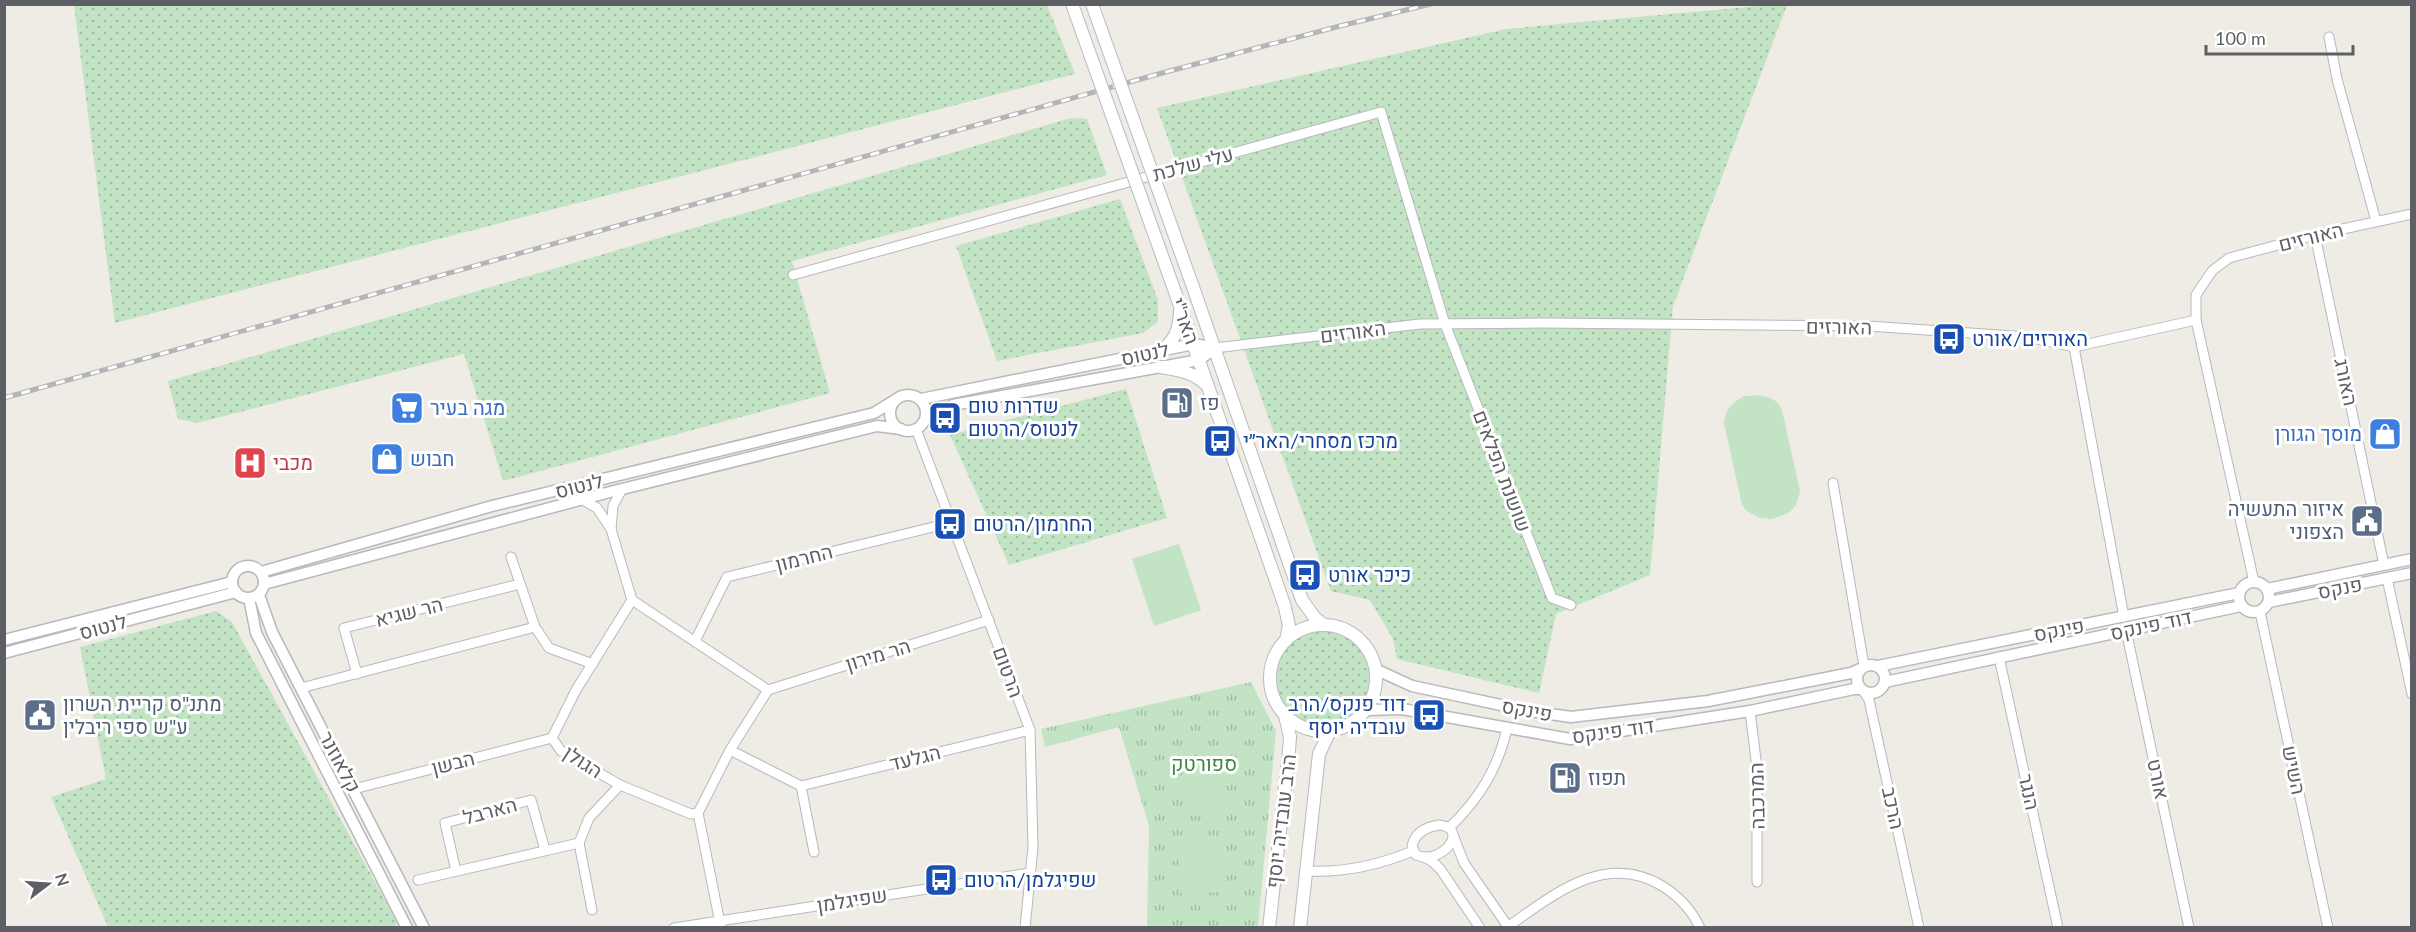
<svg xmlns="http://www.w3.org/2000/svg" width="2416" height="932" font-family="Lato,Heebo,sans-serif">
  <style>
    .grass { fill: url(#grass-dots) }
    .park { fill: url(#park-tufts) }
    .pitch { fill: #c2e4c5 }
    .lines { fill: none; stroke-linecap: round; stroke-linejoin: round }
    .minor-casing { stroke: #b6b9bd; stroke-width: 11 }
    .tertiary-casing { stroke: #b6b9bd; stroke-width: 13 }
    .secondary-casing { stroke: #b7babf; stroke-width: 14 }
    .minor { stroke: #fff; stroke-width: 9 }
    .tertiary { stroke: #fff; stroke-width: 10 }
    .secondary { stroke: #fff; stroke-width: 12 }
    .rail-casing { stroke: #b4b5b5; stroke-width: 5 }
    .rail { stroke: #fff; stroke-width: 3; stroke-dasharray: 9; stroke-linecap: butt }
    .secondary-bridge-casing { stroke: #b7babf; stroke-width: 14; stroke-linecap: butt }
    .secondary-bridge { stroke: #fff; stroke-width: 12 }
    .labels { text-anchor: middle; stroke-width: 6; stroke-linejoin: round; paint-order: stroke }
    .street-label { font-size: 20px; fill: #5c5f64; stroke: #fff }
    .transit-label { font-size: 20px; fill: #164399; stroke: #fff; text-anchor: start }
    .service-label { font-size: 20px; fill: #4e5e75; stroke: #fff; text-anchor: start }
    .shop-label { font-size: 20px; fill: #366cbe; stroke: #fff; text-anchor: start }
    .health-label { font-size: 20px; fill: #be3a42; stroke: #fff; text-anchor: start }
    .park-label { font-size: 20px; fill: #3a8444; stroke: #fff }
  </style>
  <defs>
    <pattern id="grass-dots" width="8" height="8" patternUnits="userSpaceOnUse" patternTransform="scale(1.5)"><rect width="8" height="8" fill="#c2e4c5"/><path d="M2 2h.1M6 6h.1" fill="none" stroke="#a1bca4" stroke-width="1.8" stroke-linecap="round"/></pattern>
    <pattern id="park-tufts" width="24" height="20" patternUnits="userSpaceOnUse" patternTransform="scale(1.5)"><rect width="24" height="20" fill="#c2e4c5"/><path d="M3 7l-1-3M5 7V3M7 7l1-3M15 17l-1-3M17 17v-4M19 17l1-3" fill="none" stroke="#a1bca4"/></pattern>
  </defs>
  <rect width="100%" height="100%" fill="#eeece4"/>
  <g class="grass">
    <path d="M74,5H1047L1075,74L115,323Z"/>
    <path d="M1770,5H1787L1673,306L1650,575L1556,614L1539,693L1397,659L1393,639L1370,600L1331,591L1157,108L1506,29Z"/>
    <path d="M1071,118L1087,119L1107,175L792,261L830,393L503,481L464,354L197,423L178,419L168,381Z"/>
    <path d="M1120,199L1158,300V322L1143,333L997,361L956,246Z"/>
    <path d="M1126,389L1167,518L1009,565L950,435Z"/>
    <path d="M216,611L232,622L398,924L393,927H108L51,797L106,779L80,647Z"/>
    <circle cx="1322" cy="678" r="47"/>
  </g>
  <path class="park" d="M1251,682L1276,731L1258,927H1147L1149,826L1119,727L1045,747L1041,729Z"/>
  <g class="pitch">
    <path d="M1744,396C1759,395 1775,394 1782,410L1800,491L1796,505L1790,512L1781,516L1771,519L1760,518L1747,511L1742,505L1724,423C1726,409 1731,403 1744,396Z"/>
    <path d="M1179,544L1201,610L1154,626L1132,559Z"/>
    <path d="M1183,756H1224L1225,815L1184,816Z"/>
    <path d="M1218,838L1220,892L1180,893L1179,839Z"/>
  </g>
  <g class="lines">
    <g class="minor-casing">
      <g id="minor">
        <path d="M2329,37L2337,79L2376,221"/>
        <path d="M2315,235L2384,565"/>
        <path d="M793,275L1381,112L1445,324L1552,598L1571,605"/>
        <path d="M2196,320L2254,582"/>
        <path d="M2074,347L2124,617"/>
        <path d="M1215,348L1420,324L1543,323L1868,326L2028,337L2074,347L2196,320V295L2212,271L2229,258L2315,235L2412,214"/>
        <path d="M916,429L1030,730L1033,847L1025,928"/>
        <path d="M1833,483L1864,666"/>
        <path d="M583,500L597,508L611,529L632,600L768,690L730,750L698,813L691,814L620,785L561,751L552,738L576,690L632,600"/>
        <path d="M611,529L613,506L622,489"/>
        <path d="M511,557L535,627L549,648L593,664"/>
        <path d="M2387,578L2412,694"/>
        <path d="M2260,612L2328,928"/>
        <path d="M2126,630L2189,928"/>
        <path d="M695,641L727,577L950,523"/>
        <path d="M1999,657L2058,928"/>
        <path d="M357,674L344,628L520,584"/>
        <path d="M301,688L535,627"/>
        <path d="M768,690L989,620"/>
        <path d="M1863,690L1869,700L1919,928"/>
        <path d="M1750,711L1757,768V882"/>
        <path d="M730,750L801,786L1030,730"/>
        <path d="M801,786L814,852"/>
        <path d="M354,789L552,738"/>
        <path d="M698,813L721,928"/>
        <path d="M1439,825C1471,828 1442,866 1416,855L1412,846C1415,833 1426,827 1439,825Z"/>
        <path d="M1449,828C1479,799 1498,769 1507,728"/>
        <path d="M1453,835L1464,863L1509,928"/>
        <path d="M579,843L589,818L620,785"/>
        <path d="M579,843L592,910"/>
        <path d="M1424,857L1433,862L1441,870L1480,928"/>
        <path d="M456,871L445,823L531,800L545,850"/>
        <path d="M1306,871C1343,873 1379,865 1413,851"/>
        <path d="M418,880L579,843"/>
        <path d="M674,928L1030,873"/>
        <path d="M1506,928C1553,895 1606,850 1664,887C1679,897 1692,910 1700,928"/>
      </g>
    </g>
    <g class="tertiary-casing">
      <g id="tertiary">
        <circle cx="908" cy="413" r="18"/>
        <path d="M921,399L1194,344L1215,348"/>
        <path d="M926,418L953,405L1199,360L1215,348"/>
        <circle cx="248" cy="582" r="16"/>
        <path d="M261,572L492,506L874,413L895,400"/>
        <circle cx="2254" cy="597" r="15"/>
        <path d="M264,584L610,492L877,426L901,429"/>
        <path d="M2267,589L2412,559"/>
        <path d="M259,595L272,632L424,928"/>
        <path d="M249,598L256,633L407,928"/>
        <path d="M2269,602L2412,573"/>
        <path d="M4,640L232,582"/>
        <path d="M4,653L236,592"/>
        <circle cx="1871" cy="679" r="14"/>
        <path d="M1878,666L2239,593"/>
        <path d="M1375,669L1412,686L1529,711L1571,717L1708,701L1851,673L1860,669"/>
        <path d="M1885,682L2241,606"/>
        <path d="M1365,710L1402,709L1570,739L1750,711L1854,689H1861"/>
      </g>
    </g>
    <g class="secondary-casing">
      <g id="secondary">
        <path d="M1193,287L1302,600L1315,618L1324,625"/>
        <path d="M1175,292L1285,607L1289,626L1286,640"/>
        <path d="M1160,351C1175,341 1179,330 1180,312"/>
        <path d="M1160,367C1179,370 1194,372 1208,386"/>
        <circle cx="1323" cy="678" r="53"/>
        <path d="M1269,928L1289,751L1290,737L1285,716"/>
        <path d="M1300,928L1319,754L1330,731"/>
      </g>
    </g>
    <use href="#minor" class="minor"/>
    <use href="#tertiary" class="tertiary"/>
    <use href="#secondary" class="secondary"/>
    <g class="rail-casing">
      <path id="rail" d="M4,398L1162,73L1340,26L1431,4"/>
    </g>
    <use href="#rail" class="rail"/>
    <g class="secondary-bridge-casing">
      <g id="secondary-bridge">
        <path d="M1072,4L1175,292"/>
        <path d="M1092,4L1193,287"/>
      </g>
    </g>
    <use href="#secondary-bridge" class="secondary-bridge"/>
  </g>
  <defs>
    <g id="bus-square" transform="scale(1.725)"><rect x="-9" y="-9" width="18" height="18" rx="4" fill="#1a4fb4" stroke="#fff"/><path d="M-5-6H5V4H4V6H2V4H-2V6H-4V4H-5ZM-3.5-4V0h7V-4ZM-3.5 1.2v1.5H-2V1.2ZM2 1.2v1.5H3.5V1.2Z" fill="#fff"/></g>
    <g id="fuel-square" transform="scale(1.725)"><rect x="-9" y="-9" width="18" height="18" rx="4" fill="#5c6f8a" stroke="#fff"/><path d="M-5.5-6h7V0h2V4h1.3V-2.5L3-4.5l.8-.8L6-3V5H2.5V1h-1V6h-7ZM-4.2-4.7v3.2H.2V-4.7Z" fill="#fff"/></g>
    <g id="supermarket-square" transform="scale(1.725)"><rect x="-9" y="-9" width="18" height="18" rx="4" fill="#3f7fe0" stroke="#fff"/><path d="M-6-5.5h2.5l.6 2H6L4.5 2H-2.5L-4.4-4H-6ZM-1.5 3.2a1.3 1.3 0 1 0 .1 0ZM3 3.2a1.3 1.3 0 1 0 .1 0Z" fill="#fff"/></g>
    <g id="shop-square" transform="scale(1.725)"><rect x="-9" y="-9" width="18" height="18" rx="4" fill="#3f7fe0" stroke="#fff"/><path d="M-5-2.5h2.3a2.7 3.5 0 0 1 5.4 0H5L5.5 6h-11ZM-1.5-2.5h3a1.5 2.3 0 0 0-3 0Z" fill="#fff"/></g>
    <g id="hospital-square" transform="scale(1.725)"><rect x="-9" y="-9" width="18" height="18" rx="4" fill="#e0444e" stroke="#fff"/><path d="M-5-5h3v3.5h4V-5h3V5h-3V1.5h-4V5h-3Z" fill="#fff"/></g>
    <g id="civic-square" transform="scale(1.725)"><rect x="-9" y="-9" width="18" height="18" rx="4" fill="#5c6f8a" stroke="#fff"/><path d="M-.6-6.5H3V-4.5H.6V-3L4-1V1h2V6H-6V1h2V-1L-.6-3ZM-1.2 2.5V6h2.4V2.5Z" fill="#fff"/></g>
  </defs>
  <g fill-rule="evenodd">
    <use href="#bus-square" x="1949" y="339"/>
    <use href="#fuel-square" x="1177" y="403"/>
    <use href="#supermarket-square" x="407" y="408"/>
    <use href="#bus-square" x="945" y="418"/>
    <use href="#shop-square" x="2385" y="434"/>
    <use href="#bus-square" x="1220" y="441"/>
    <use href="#shop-square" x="387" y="459"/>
    <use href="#hospital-square" x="250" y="463"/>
    <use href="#civic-square" x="2367" y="521"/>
    <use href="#bus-square" x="950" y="524"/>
    <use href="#bus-square" x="1305" y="575"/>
    <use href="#civic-square" x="40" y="715"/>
    <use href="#bus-square" x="1429" y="715"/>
    <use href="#fuel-square" x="1565" y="778"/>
    <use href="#bus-square" x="941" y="880"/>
  </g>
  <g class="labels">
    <g class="street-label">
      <text transform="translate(1193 164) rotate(-15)" y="7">עלי שלכת</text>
      <text transform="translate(2311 237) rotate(-14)" y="7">האורזים</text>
      <text transform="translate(1185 321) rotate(70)" y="7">האר"י</text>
      <text transform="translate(1839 327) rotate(1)" y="7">האורזים</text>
      <text transform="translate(1353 332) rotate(-7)" y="7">האורזים</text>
      <text transform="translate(1145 354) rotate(-12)" y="7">לנטוס</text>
      <text transform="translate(2346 382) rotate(78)" y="7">האורג</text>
      <text transform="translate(1502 471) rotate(69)" y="7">שושנת הפלאים</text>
      <text transform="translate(579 486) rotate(-14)" y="7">לנטוס</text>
      <text transform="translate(804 558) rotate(-14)" y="7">החרמון</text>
      <text transform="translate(2340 588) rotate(-11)" y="7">פנקס</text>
      <text transform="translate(409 612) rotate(-14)" y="7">הר שגיא</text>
      <text transform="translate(2151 625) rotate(-12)" y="7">דוד פינקס</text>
      <text transform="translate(103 627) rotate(-15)" y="7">לנטוס</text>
      <text transform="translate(2059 630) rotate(-11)" y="7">פינקס</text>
      <text transform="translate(878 655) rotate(-17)" y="7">הר מירון</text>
      <text transform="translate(1008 672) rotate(70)" y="7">הרטום</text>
      <text transform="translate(1527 710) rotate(10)" y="7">פינקס</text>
      <text transform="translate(1613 731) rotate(-8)" y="7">דוד פינקס</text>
      <text transform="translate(915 758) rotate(-14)" y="7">הגלעד</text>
      <text transform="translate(340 762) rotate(62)" y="7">קלאוזנר</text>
      <text transform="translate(583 762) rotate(33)" y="7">הגולן</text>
      <text transform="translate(453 763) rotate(-14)" y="7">הבשן</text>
      <text transform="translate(2294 770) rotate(78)" y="7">השיש</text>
      <text transform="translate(2158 779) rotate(78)" y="7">אורט</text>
      <text transform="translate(2029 792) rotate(78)" y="7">הנגר</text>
      <text transform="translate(1757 796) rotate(-91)" y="7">המרכבה</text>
      <text transform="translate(1893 808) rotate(78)" y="7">הרכב</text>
      <text transform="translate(490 811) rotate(-15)" y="7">הארבל</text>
      <text transform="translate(1281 821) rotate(-83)" y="7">הרב עובדיה יוסף</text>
      <text transform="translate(852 900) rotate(-9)" y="7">שפיגלמן</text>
    </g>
    <g class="transit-label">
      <text x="1972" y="346">האורזים/אורט</text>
      <text x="968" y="413">שדרות טום<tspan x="968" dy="23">לנטוס/הרטום</tspan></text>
      <text x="1243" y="448">מרכז מסחרי/האר״י</text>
      <text x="973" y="531">החרמון/הרטום</text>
      <text x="1328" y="582">כיכר אורט</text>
      <text x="1406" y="711" text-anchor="end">דוד פנקס/הרב<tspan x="1406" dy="23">עובדיה יוסף</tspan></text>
      <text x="964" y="887">שפיגלמן/הרטום</text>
    </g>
    <g class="service-label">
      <text x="1200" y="410">פז</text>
      <text x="2344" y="516" text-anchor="end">איזור התעשיה<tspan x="2344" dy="23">הצפוני</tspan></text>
      <text x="63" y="711">מתנ"ס קריית השרון<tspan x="63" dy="23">ע"ש ספי ריבלין</tspan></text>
      <text x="1588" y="785">תפוז</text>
    </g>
    <g class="shop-label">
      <text x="430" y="415">מגה בעיר</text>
      <text x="2362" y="441" text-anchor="end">מוסך הגורן</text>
      <text x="410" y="466">חבוש</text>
    </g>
    <g class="health-label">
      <text x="273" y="470">מכבי</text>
    </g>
    <g class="park-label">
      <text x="1204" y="771">ספורטק</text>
    </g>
  </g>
  <rect width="2416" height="932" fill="none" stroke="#5c5f64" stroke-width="12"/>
  <g transform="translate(48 884) rotate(73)" stroke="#ffffff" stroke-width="4.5" paint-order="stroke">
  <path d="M0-4.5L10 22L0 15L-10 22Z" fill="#5c5f64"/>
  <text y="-9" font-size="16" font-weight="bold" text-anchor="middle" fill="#5c5f64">N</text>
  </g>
  <path d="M2206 45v9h147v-9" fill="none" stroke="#5c5f64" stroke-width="3"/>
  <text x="2215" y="45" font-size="18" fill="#5c5f64" stroke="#ffffff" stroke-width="4.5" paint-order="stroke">100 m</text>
</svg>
